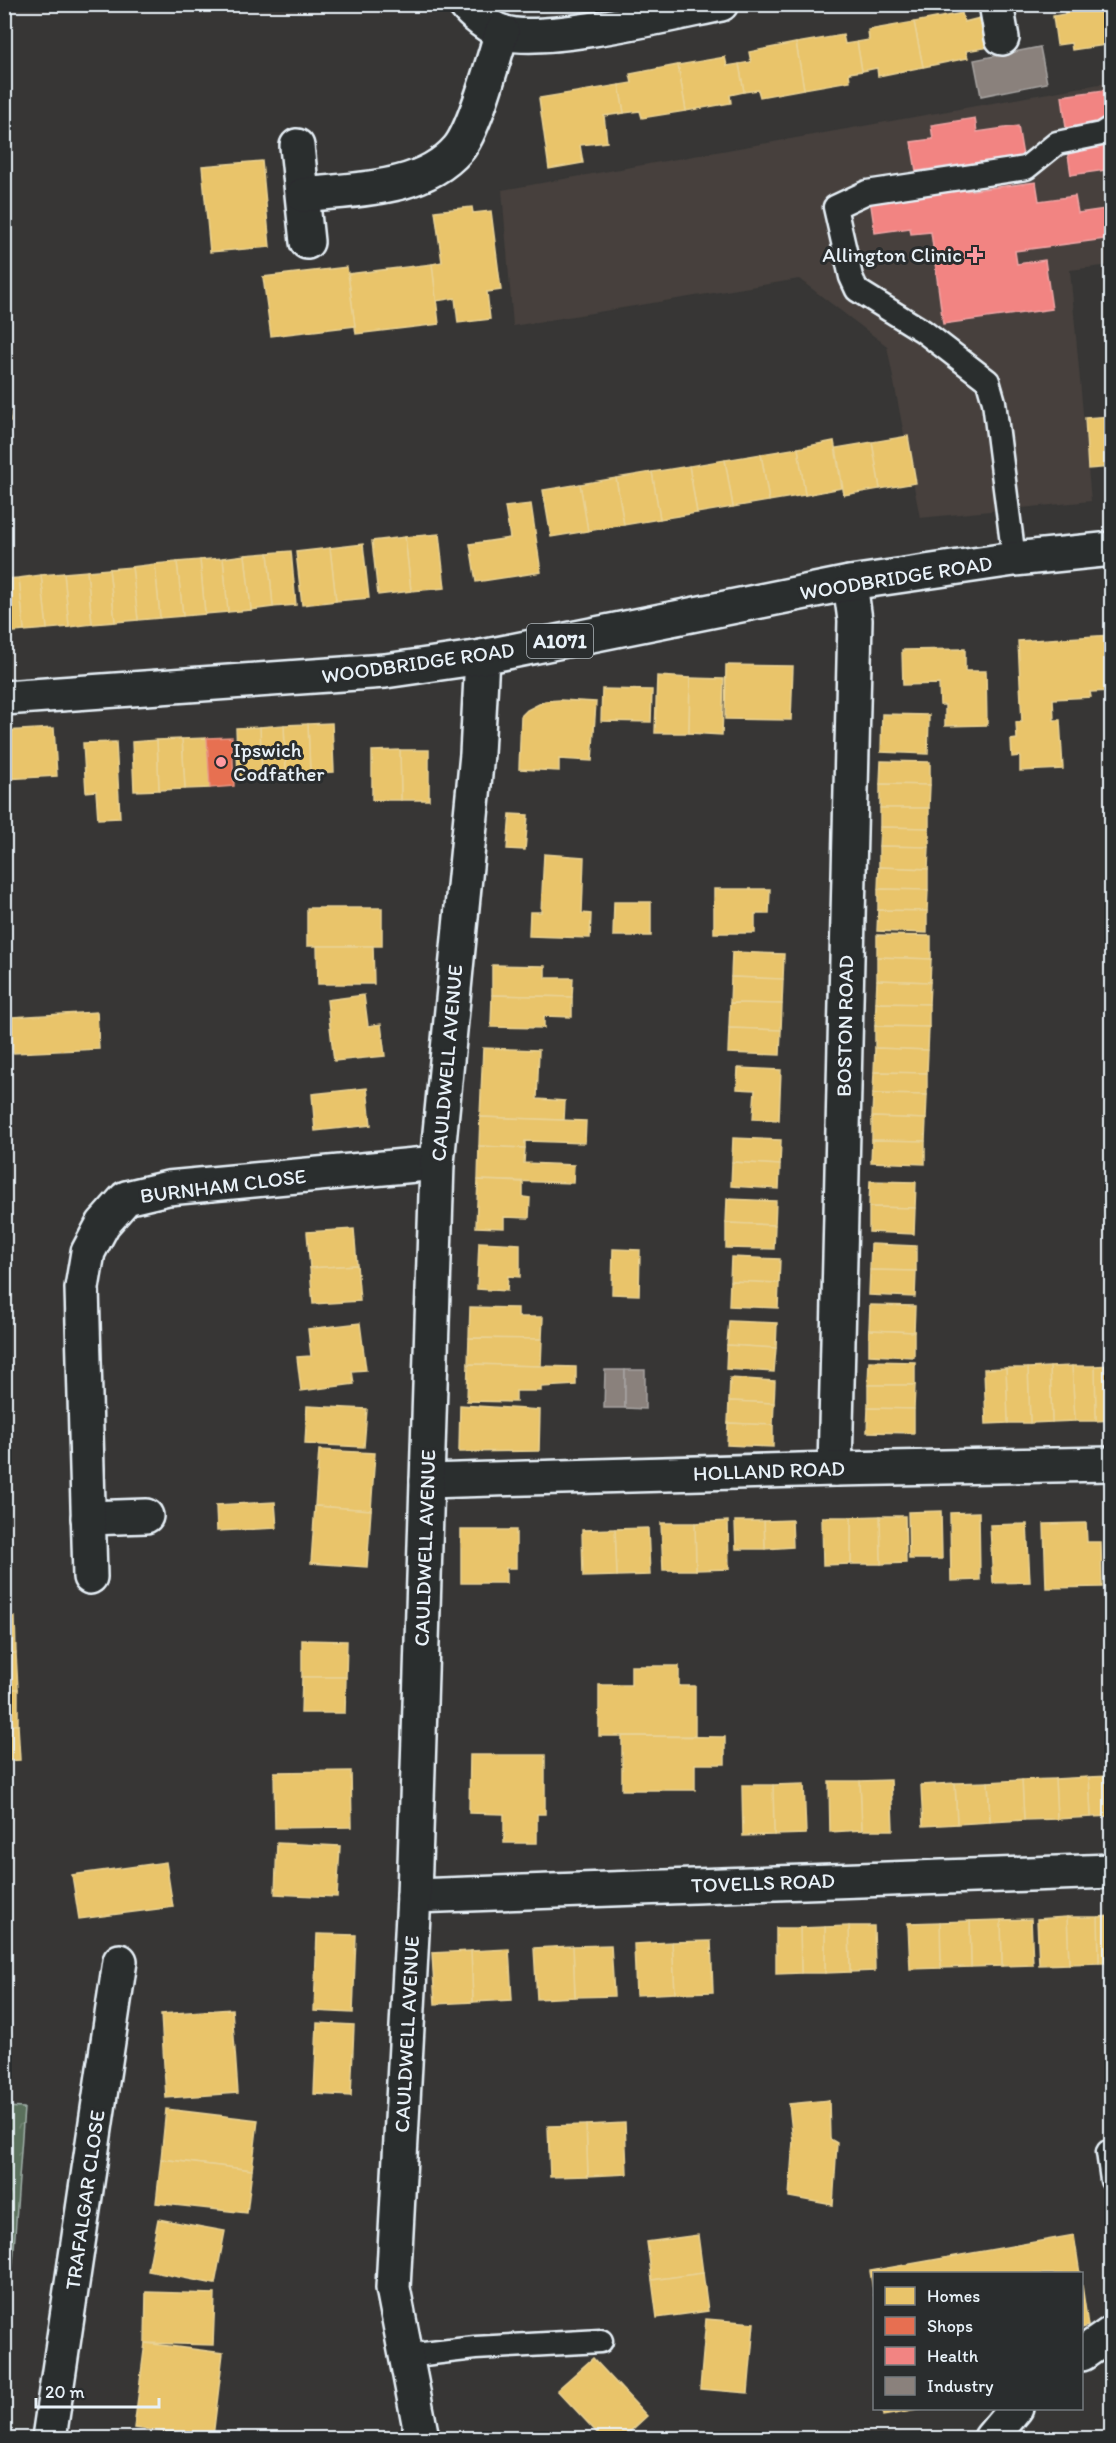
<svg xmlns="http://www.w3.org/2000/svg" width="1116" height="2443" font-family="Itim,sans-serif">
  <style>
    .built { fill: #46403d }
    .forest { fill: url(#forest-crowns); stroke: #a1b0aa; stroke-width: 1.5 }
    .homes { fill: #e9c46a; stroke: #e9d295; stroke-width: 1.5 }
    .shops { fill: #e76f51; stroke: #e79683; stroke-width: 1.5 }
    .health { fill: #f28482; stroke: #efa5a5; stroke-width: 1.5 }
    .industry { fill: #8a817c; stroke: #a6a3a1; stroke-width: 1.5 }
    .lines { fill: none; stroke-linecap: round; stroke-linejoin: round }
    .service-casing { stroke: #e8f1f8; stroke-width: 27 }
    .minor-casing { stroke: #e8f1f8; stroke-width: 38 }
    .primary-casing { stroke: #e8f1f8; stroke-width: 38 }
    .service { stroke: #2a2d2e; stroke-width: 22 }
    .minor { stroke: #2a2d2e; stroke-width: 33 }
    .primary { stroke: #2a2d2e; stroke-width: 33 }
    .poi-dot { fill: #ff9aa2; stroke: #2a2d2e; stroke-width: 2 }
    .labels { text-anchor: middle; stroke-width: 6; stroke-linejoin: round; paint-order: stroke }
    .shield { fill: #2a2d2e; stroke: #afb6bb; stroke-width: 1.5 }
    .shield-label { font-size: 20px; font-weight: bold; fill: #e8f1f8 }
    .poi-label { font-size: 21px; fill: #e8f1f8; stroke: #2a2d2e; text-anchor: end }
    .street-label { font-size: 21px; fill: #e8f1f8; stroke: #2a2d2e }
  </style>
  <defs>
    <pattern id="forest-crowns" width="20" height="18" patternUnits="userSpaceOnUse" patternTransform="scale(1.5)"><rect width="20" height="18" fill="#5a705c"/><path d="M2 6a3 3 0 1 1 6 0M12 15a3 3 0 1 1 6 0" fill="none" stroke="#728574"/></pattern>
  </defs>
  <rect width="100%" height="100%" fill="#373635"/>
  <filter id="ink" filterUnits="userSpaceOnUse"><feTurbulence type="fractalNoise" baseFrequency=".0167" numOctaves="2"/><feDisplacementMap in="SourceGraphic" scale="12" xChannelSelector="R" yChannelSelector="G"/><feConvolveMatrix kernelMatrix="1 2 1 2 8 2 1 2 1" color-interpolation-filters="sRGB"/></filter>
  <g filter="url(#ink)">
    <path class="built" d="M1111,82V265L1070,270L1091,501L920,518L887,346L799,279L513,326L502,190Z"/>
    <path class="forest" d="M5,2107L24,2108L13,2263L5,2322Z"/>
    <g class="homes">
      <path d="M1111,4L1112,44L1072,50L1071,43L1057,45L1053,16L1065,14L1064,5Z"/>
      <path d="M962,13L964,22L984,17L990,47L966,51L968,58L923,67L914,22Z"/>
      <path d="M914,22L923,67L878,76L877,68L862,71L857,42L869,40L868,30Z"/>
      <path d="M843,35L845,44L857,42L862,71L849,73L850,81L804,89L796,43Z"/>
      <path d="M796,43L804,89L760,97L758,90L744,92L739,64L751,62L749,52Z"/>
      <path d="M725,57L727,66L739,64L744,92L730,95L731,103L686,111L678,65Z"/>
      <path d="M678,65L686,111L642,118L640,111L624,113L619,85L632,83L630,74Z"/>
      <path d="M619,85L624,113L604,116L607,142L580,145L583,163L549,169L539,98Z"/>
      <path d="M262,161L270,247L210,252L202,166Z"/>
      <path d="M472,207L473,213L491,211L501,290L487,292L490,319L458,323L455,298L436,301L432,264L442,262L435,211Z"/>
      <path d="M432,264L439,324L356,334L348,274Z"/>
      <path d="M347,267L355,326L271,336L263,277Z"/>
      <path d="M7,394L10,422L4,423V395Z"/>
      <path d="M1112,416V467L1088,469L1085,418Z"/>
      <path d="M908,436L916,483L880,489L872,442Z"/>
      <path d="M834,441L842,488L805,495L798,448Z"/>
      <path d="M872,442L880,489L844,495L836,448Z"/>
      <path d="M798,448L805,495L769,501L761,454Z"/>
      <path d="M761,454L769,501L733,507L725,460Z"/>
      <path d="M725,460L733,507L697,513L689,466Z"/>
      <path d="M689,466L697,513L660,519L652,472Z"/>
      <path d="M652,472L660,519L624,525L616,478Z"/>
      <path d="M616,478L624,525L588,531L580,484Z"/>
      <path d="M580,484L588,531L551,537L543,490Z"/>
      <path d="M531,504L541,572L476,582L470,544L510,538L505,507Z"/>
      <path d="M439,534L445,588L411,591L405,537Z"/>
      <path d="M405,537L411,591L378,595L372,541Z"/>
      <path d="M363,544L369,598L336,601L330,548Z"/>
      <path d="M330,548L336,601L302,605L296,552Z"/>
      <path d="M291,551L296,605L273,607L268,553Z"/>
      <path d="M268,553L273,607L251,610L245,555Z"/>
      <path d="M245,555L251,610L228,612L223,558Z"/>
      <path d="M223,558L228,612L205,614L200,560Z"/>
      <path d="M200,560L205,614L183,616L177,562Z"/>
      <path d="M177,562L183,616L160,618L155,564Z"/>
      <path d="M155,564L160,618L138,620L132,567Z"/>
      <path d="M132,567L138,620L115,622L109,569Z"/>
      <path d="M109,569L115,622L92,624L87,571Z"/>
      <path d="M87,571L92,624L69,627L64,573Z"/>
      <path d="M64,573L69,627L47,629L41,575Z"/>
      <path d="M41,575L47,629L24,631L19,578Z"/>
      <path d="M19,578L24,631L4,633V579Z"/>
      <path d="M1112,635V691L1090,692L1091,697L1053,699L1054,720H1060L1063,769L1020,771V756L1012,757L1011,740L1017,739L1016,722H1022L1018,641Z"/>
      <path d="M965,649V671H986L987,725L945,726V705H940L939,684L903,685L902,650Z"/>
      <path d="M726,665L793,666L791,720L725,719Z"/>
      <path d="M657,676L690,678L689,733H655Z"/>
      <path d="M690,678L724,679L722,735L689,733Z"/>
      <path d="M602,689L652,690L651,722L601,721Z"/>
      <path d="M560,700L596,702L592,761L559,759V771L519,769L521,716L527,710L545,701Z"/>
      <path d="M882,714L929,715L928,754L881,752Z"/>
      <path d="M332,723L334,772L310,773L308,724Z"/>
      <path d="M308,724L310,773L286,774L284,725Z"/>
      <path d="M284,725L286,774L262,776L260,727Z"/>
      <path d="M260,727L262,776H238L236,728Z"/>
      <path d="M54,728L57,776L4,779V731Z"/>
      <path d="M207,738L210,788L185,789L182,739Z"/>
      <path d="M182,739L185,789L159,790L157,740Z"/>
      <path d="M157,740L159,790L134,791L132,742Z"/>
      <path d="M116,742L120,818L98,819L96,791L86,792L83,743Z"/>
      <path d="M400,750H429V800H401Z"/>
      <path d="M400,750L401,800H372V751Z"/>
      <path d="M881,761L930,762V785L880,784Z"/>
      <path d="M880,784L930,785L929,808H880Z"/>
      <path d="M880,808H929V828L880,827Z"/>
      <path d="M510,814L528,815L525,850L507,849Z"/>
      <path d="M880,827L929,828V847L879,846Z"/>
      <path d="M879,846L929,847L928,869L879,867Z"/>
      <path d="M544,854L584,857L582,913L591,914L590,938L529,936L530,912H541Z"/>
      <path d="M879,867L928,869V890L878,889Z"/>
      <path d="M714,889H770L769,914H755V933H714Z"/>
      <path d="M878,889L928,890L927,911L878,910Z"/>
      <path d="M614,902H651V936H613Z"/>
      <rect x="307" y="908" width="75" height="38"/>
      <path d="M878,910L927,911V933L877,931Z"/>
      <path d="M877,935L931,936V959L877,957Z"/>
      <path d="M317,946H373L374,984H318Z"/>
      <path d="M732,952L784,954L783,979L731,977Z"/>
      <path d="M877,957L931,959L930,982L877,980Z"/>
      <path d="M492,965L545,966V978H573L572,997L492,995Z"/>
      <path d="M731,977L783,979L782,1004L730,1003Z"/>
      <path d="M877,980L930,982L929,1004L876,1003Z"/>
      <path d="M364,995L368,1026L381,1024L385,1056L334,1061L327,1000Z"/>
      <path d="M492,995L572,997V1017L544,1016V1028L491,1027Z"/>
      <path d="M730,1003L782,1004L781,1030L729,1028Z"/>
      <path d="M876,1003L929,1004V1027L875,1026Z"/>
      <path d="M97,1012L99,1049L13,1053L12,1017Z"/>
      <path d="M875,1026L929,1027L928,1050L875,1048Z"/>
      <path d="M729,1028L781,1030L780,1055L728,1053Z"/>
      <path d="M483,1048L539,1050L537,1099L565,1101L564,1120L480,1117Z"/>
      <path d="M875,1048L928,1050L927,1073L874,1072Z"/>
      <path d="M738,1068L781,1070L779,1120L753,1119L755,1090L737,1089Z"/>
      <path d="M874,1072L927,1073V1095L873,1094Z"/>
      <path d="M367,1088L371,1125L315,1131L312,1094Z"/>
      <path d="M873,1094L927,1095L926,1119L872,1117Z"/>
      <path d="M480,1117L586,1121L585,1143L525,1141V1148L479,1146Z"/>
      <path d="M872,1117L926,1119L925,1141L872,1140Z"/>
      <path d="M733,1138L781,1140L780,1165L732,1162Z"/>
      <path d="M872,1140L925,1141V1164L871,1162Z"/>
      <path d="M479,1146L525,1148L524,1163L574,1165L573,1183L478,1180Z"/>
      <path d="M732,1162L780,1165L779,1189L731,1186Z"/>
      <path d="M478,1180L523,1182V1197L530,1198L529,1218L504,1217V1228L476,1227Z"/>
      <path d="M870,1181L916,1182L915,1208L869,1207Z"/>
      <path d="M727,1199L776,1201L775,1225L726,1223Z"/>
      <path d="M869,1207L915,1208L914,1234L869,1232Z"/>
      <path d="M726,1223L775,1225L774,1249L726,1248Z"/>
      <path d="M354,1229L357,1265L310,1268L307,1232Z"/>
      <path d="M479,1242L520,1244V1277L508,1276L507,1291L477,1289Z"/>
      <path d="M871,1244L916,1246V1271L870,1270Z"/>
      <path d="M613,1249L640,1250L639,1295L612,1294Z"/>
      <path d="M731,1257L780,1259L779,1283L730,1281Z"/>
      <path d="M357,1265L360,1301L313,1304L310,1268Z"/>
      <path d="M870,1270L916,1271L915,1297L869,1295Z"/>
      <path d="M730,1281L779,1283L778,1308L729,1306Z"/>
      <path d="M870,1305L915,1306L914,1332L869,1330Z"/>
      <path d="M470,1307L518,1308V1317H543L542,1339L469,1338Z"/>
      <path d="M729,1321L777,1323L776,1348L727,1345Z"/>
      <path d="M360,1323L366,1370L352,1371L354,1384L301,1391L297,1357L311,1356L308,1329Z"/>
      <path d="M869,1330L914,1332V1357L869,1355Z"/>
      <path d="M469,1338L542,1339L541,1366L468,1364Z"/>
      <path d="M727,1345L776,1348L774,1372L726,1369Z"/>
      <path d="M869,1361L915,1362V1385H868Z"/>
      <path d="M468,1364L576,1367V1385L541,1387V1391H516V1402L467,1401Z"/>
      <path d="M1112,1365V1420L1096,1421L1095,1366Z"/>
      <path d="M1072,1366H1095L1096,1421H1075Z"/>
      <path d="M1072,1366L1075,1421L1052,1422L1050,1367Z"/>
      <path d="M1050,1367L1052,1422L1030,1423L1028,1368Z"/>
      <path d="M1006,1368H1028L1030,1423H1008Z"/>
      <path d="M1006,1368L1008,1423L986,1424L984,1369Z"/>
      <path d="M730,1378L775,1381L774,1403L729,1401Z"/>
      <path d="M868,1385H915L914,1409L868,1408Z"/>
      <path d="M729,1401L774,1403L773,1425L728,1423Z"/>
      <path d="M460,1405L540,1410L539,1451L459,1452Z"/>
      <path d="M307,1406L367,1409L364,1447L305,1444Z"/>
      <path d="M868,1408L914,1409V1433L867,1432Z"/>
      <path d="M728,1423L773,1425V1447L727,1445Z"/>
      <path d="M319,1450L375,1453L371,1510L315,1506Z"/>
      <path d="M275,1502L277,1528L217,1531L216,1505Z"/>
      <path d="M315,1506L371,1510L367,1567L311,1563Z"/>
      <path d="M941,1511L942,1559H909L908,1512Z"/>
      <path d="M979,1512L980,1580L951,1581L950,1513Z"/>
      <path d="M880,1516H905L906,1563L881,1564Z"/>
      <path d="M880,1516L881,1564H851V1517Z"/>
      <path d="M822,1517H851V1564L823,1565Z"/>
      <path d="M792,1520L793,1547L765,1549L764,1521Z"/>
      <path d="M728,1521L729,1569L696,1570L695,1523Z"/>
      <path d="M735,1521H764L765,1549H736Z"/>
      <path d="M661,1523H695L696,1570H663Z"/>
      <path d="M1086,1523L1087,1542H1101L1102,1587L1046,1588L1044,1524Z"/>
      <path d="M1027,1524L1030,1582L993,1583L990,1525Z"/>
      <path d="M648,1528L650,1575L617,1576L615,1529Z"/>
      <path d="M615,1529L617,1576L583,1577L582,1530Z"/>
      <path d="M461,1530H516V1568H506V1583H461Z"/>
      <path d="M4,1581H7L8,1618H4Z"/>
      <path d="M15,1617L16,1653L4,1654V1618Z"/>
      <path d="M302,1640L347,1641L346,1677H302Z"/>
      <path d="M16,1653L18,1689H4V1654Z"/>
      <path d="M631,1666H679V1686H695V1736H599V1685H631Z"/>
      <path d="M302,1677H346L345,1713H301Z"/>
      <rect x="4" y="1689" width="14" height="36"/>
      <path d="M4,1725H18L20,1760L4,1761Z"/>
      <path d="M622,1736L725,1737V1764H695V1790H622Z"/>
      <path d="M470,1755H545V1814H537V1843H504V1814L469,1813Z"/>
      <path d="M351,1771L352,1827L275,1828L274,1772Z"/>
      <path d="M1112,1776V1816L1091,1817L1089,1777Z"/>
      <path d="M1089,1777L1091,1817L1057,1819L1055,1779Z"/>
      <path d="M1055,1779L1057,1819L1024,1820L1022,1780Z"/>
      <path d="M891,1780L893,1830H862L860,1781Z"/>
      <path d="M1022,1780L1024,1820L990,1822L988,1782Z"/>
      <path d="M829,1781H860L862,1830L830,1832Z"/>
      <path d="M988,1782L990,1822L957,1824L955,1783Z"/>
      <path d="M955,1783L957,1824L923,1826L921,1785Z"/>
      <path d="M804,1784L806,1834L774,1835L773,1785Z"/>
      <path d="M742,1785H773L774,1835L743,1836Z"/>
      <path d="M277,1843L340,1846L337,1897L275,1894Z"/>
      <path d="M166,1862L173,1907L79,1919L72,1875Z"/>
      <path d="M1112,1916V1963H1099L1098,1917Z"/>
      <path d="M1067,1917H1098L1099,1963L1069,1964Z"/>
      <path d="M1067,1917L1069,1964L1039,1965L1037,1919Z"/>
      <path d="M1031,1919L1033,1965L1002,1966L1001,1920Z"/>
      <path d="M1001,1920L1002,1966L971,1967L970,1921Z"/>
      <path d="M970,1921L971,1967L941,1968L940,1922Z"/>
      <path d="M940,1922L941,1968L910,1969L908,1923Z"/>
      <path d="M849,1926H874L875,1971L850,1972Z"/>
      <path d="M849,1926L850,1972L825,1973V1927Z"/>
      <path d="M825,1927V1973H801L800,1928Z"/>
      <path d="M776,1928H800L801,1973L776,1974Z"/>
      <path d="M317,1934L356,1935L353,2013L314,2011Z"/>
      <path d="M711,1941L713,1992L675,1993L672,1942Z"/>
      <path d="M672,1942L675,1993L636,1995L634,1944Z"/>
      <path d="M611,1945L614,1996L575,1997L573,1946Z"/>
      <path d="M573,1946L575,1997L537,1999L534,1948Z"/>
      <path d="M509,1949L512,2000L473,2002L471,1951Z"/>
      <path d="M471,1951L473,2002L435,2004L432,1953Z"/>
      <path d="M232,2009L238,2093L166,2098L161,2014Z"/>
      <path d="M317,2023L354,2025L351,2096L314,2094Z"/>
      <path d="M829,2100L830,2139L837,2143L833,2205L789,2197L793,2141L789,2104Z"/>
      <path d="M166,2109L258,2120L252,2170L161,2159Z"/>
      <path d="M625,2123L627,2174L588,2176L586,2125Z"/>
      <path d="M586,2125L588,2176L550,2177L548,2126Z"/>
      <path d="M161,2159L252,2170L247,2213L156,2203Z"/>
      <path d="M158,2219L225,2231L215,2284L148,2271Z"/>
      <path d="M698,2235L703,2273L652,2280L647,2242Z"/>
      <path d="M1074,2235L1080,2274H874V2296L870,2271Z"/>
      <path d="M703,2273L708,2311L657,2318L652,2280Z"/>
      <path d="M1082,2285L1088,2326L1082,2328Z"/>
      <path d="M146,2292L215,2294L213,2345L145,2343Z"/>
      <path d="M706,2319L754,2323L748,2393L700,2389Z"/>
      <path d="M145,2343L223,2353L213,2437L134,2428Z"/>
      <path d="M593,2358L647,2416L623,2438H602L557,2390Z"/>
      <path d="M882,2408H930L883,2416Z"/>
    </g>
    <path class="shops" d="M232,737L234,786L210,788L207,738Z"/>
    <g class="health">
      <path d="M1111,89L1112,122L1066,128L1062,96Z"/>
      <path d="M975,118L977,132L1018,126L1023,156L916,171L911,142L933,139L931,125Z"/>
      <path d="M1112,142V169L1071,175L1067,148Z"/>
      <path d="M1036,182L1039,201L1075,196L1078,213L1112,208V238L1015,251L1017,264L1045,260L1052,309L943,324L931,232L911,234L910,228L875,233L870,199L967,186V191Z"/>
    </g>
    <g class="industry">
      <path d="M1040,47L1047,83L981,96L974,60Z"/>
      <path d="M605,1370H625V1408H604Z"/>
      <path d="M625,1370H645V1409L625,1408Z"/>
    </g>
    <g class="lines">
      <g class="service-casing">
        <g id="service">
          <path d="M1014,559L994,402L988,381L923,331L857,290L851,277L835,207L867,192L1026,168L1057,143L1101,134L1112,127"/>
          <path d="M1108,2152L1112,2180"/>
          <path d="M406,2356L475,2348L601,2341"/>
        </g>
      </g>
      <g class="minor-casing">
        <g id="minor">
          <path d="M465,4C472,14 491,29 502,32C540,46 676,13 721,4"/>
          <path d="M996,4L1002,38"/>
          <path d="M297,146L307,242"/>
          <path d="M303,195C354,189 422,191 458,149C475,129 493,60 502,32"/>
          <path d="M835,1469L855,620L850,583"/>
          <path d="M427,1481L835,1469L1112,1464"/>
          <path d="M88,1518L146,1516"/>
          <path d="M90,1577L82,1288L88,1252L103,1224L126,1198L168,1188L437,1163"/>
          <path d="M414,1896L1112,1871"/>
          <path d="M1082,2354L1112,2333"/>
          <path d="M49,2438L120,1961"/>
          <path d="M422,2438L393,2288L414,1896L437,1163L477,754L482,657"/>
          <path d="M991,2438L1016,2408"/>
        </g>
      </g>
      <g class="primary-casing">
        <path id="primary" d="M4,698L385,671L482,657L850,583L1014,559L1112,549"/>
      </g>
      <use href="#service" class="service"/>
      <use href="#minor" class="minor"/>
      <use href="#primary" class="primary"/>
    </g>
  </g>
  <g class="poi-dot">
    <path d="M972 246h6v6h6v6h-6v6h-6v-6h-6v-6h6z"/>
    <circle cx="221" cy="762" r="6"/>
  </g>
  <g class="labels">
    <rect class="shield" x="527" y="624" width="66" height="34" rx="4.5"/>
    <g class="shield-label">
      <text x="560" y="648">A1071</text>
    </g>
    <g class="poi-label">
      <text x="962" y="262">Allington Clinic</text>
      <text x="233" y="757" text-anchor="start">Ipswich<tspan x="233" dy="24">Codfather</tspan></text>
    </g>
    <g class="street-label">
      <text transform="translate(896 578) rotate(-9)" y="7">WOODBRIDGE ROAD</text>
      <text transform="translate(418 663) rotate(-8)" y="7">WOODBRIDGE ROAD</text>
      <text transform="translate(845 1026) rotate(-89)" y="7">BOSTON ROAD</text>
      <text transform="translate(447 1063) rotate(-85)" y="7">CAULDWELL AVENUE</text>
      <text transform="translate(223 1186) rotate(-7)" y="7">BURNHAM CLOSE</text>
      <text transform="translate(769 1471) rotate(-2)" y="7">HOLLAND ROAD</text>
      <text transform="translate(425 1548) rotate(-88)" y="7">CAULDWELL AVENUE</text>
      <text transform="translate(763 1883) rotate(-2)" y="7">TOVELLS ROAD</text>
      <text transform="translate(407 2034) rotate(-87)" y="7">CAULDWELL AVENUE</text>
      <text transform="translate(85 2200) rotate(-82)" y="7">TRAFALGAR CLOSE</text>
    </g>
  </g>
  <rect width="1116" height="2443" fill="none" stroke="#2a2d2e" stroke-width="24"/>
  <rect x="12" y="12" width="1092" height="2419" fill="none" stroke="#e8f1f8" stroke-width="2" filter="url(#ink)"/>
  <rect x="873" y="2272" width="210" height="138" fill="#2a2d2e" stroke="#767b7f" stroke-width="1.5"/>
  <rect x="885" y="2287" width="30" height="18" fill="#e9c46a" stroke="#767b7f" stroke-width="1.5"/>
  <text x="927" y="2302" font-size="18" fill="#e8f1f8">Homes</text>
  <rect x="885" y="2317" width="30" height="18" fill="#e76f51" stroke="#767b7f" stroke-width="1.5"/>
  <text x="927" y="2332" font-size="18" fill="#e8f1f8">Shops</text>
  <rect x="885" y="2347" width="30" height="18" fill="#f28482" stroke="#767b7f" stroke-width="1.5"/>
  <text x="927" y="2362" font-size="18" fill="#e8f1f8">Health</text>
  <rect x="885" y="2377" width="30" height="18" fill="#8a817c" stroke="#767b7f" stroke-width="1.5"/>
  <text x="927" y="2392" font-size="18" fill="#e8f1f8">Industry</text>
  <path d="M36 2398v9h123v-9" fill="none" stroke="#e8f1f8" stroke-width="3"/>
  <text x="45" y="2398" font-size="18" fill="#e8f1f8" stroke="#2a2d2e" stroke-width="4.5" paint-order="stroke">20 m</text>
</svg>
